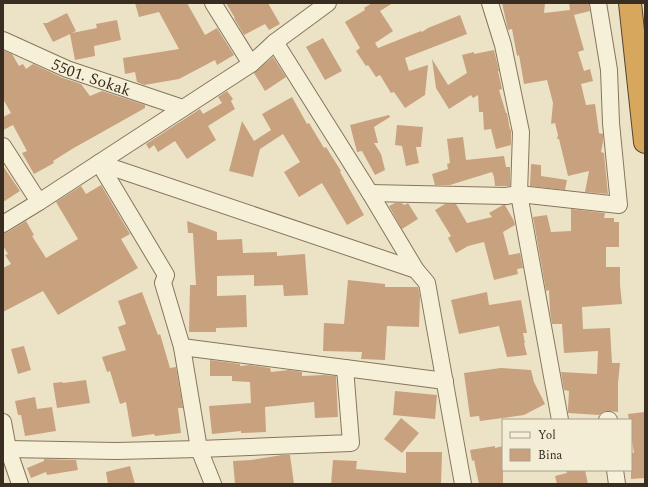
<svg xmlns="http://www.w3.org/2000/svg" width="648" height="487" font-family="Spectral,serif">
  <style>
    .building { fill: #c8a17e }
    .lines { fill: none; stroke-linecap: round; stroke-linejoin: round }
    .minor-casing { stroke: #86755d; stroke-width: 18 }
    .highway-casing { stroke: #554331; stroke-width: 24 }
    .minor { stroke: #f7f0d9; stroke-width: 16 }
    .highway { stroke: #d6a75c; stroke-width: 22 }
    .labels { text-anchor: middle; stroke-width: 3; stroke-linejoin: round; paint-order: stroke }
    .street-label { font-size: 16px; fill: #382d20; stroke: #f4edd6 }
  </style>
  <rect width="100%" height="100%" fill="#ece3c6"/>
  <g class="building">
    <path d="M135,3H187L205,35L217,28L234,55L217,65L215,60L179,79L144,85L137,82L135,72L125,74L123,58L179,49L159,12L139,17Z"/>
    <path d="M226,3H268L280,24L269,30L265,24L244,35L234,18H235Z"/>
    <path d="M372,3H393L380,11L393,31L375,43L378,48L421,31L422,32L428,28L460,15L467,34L405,58L409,71L428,65L425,95L405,108L394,92L391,93L380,75L376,77L368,65L366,66L356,51L360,48L345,22L365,10L364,8Z"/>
    <path d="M502,3H545L544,13L570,10L569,3H589L590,11L574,15L584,50L578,52L584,71L590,69L593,81L581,84L586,105L595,104L599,133L603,134V142L601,152L604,153L608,194L585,192L589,171L568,176L559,139H557L558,135L555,123L551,124L553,103L547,80L524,84L519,55L517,56L512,29L508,30Z"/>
    <path d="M67,13L76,31L72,33L97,28L96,24L117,20L121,40L94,46L95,56L75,60L70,34L53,42L43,23H47Z"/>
    <path d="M323,38L342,71L325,80L306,47Z"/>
    <path d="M3,50L12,54L19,66L23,64L26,69L33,64L63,78L81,84L90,96L102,91L145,105V108L72,149L53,161L54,163L34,174L22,153L27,151L13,125L3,130V117L11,113L3,99Z"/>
    <path d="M494,50L499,71H498L502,89L499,90L506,113H507L510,130L511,129V145L496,149L491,129L484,130L483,112H479L478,95L473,98L471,95L449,109L436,88L432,59L448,85L467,73L462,55L474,52V54Z"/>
    <path d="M273,57L286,77L265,91L254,73Z"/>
    <path d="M227,91L233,99L231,101L235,109L208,126L216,140L187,159L175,141L158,152L154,145L149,149L146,144L200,109L203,114L222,103L218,97Z"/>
    <path d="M292,97L307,124L309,123L324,148L326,147L341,171L340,172L364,215L347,225L322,183L299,197L284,172L300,162L283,134L260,149L253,177L229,171L242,121L254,141L271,130L262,114Z"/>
    <path d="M389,115L390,117L374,127L378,143H374L381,154L385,170L375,175L362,151L357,152L350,125Z"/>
    <path d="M397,125L423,127L421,147H416L419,163L406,166L402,146L395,145Z"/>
    <path d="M463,137L466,160L504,156L506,167H510V186H495L494,177L492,172L450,185H435L432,174L448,169L447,164L450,163L447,139Z"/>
    <path d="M531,164L541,165V176L567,180L565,190L530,186Z"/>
    <path d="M3,166L20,191L3,202Z"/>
    <path d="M101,185L130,234L121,239L138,268L58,315L43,291L3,312V268L11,264L5,255L8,254L3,246V233L8,232L26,221L34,235L32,236L46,258L78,239L56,202L81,186L86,194Z"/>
    <path d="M395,203H401L405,205L408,203L418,219L402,229L389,206Z"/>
    <path d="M445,204H456L467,223L492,217L489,213L503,205H505L514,221L515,225L503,232L509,255L520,253L523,268L517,269L518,274L494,280L484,242L468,246L456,253L448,238L451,236L435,210Z"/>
    <path d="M571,209L605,213L604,218H614V222H619V247H606V267H620V285L622,304L582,307L583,329L610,328L612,363H620L618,383V412L607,411L603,412L599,415L568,413V409L569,391L564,390L561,372L597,374L598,351L564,353L562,324H552L550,311L549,290L546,291L533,217L547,215L551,232L571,231Z"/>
    <path d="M187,221L217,232V240L242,239L243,253L277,252V256L305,254L308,295L284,296L283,285L254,286V275L217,276V296L246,295L247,327L216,328V332H189L190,285H196L193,233H188Z"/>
    <path d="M348,280L385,284V287H418L420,296L419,327L387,326L385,360L361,359L362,352L323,351L324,323L344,324Z"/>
    <path d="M142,292L158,335L160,334L170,368L176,367L183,408H178L181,433L155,436L154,434L132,437L126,402L120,404L110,371L107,372L102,357L126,350L118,327L126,324L118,301Z"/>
    <path d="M487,292L489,305L521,300L527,333H523L525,343H524L527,355L507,357L499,326L459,334L451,300Z"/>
    <path d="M24,346L31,370L18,374L11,349Z"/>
    <path d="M210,360L240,364V366L250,365L270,368L271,372L289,370L302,372V376L324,375L336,376L338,417L315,418L314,402L265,407L266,432L241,433V431L212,434L209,406L251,403L250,382L232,381V376H210Z"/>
    <path d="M501,368L531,370L534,382L545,404L524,415L480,421L479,416L470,417L464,373Z"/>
    <path d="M86,380L90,403L57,408L53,383L62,382L63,383Z"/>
    <path d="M395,391L437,395L435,419L393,415Z"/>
    <path d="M35,397L37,409L52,407L56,431L25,436L21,415H18L15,401Z"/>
    <path d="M645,412V478L631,479V453H634L631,434V420H629L628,414Z"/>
    <path d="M401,418L419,433L402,453L384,439Z"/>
    <path d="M495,446V448L503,446V484H479L474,460L472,461L470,450Z"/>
    <path d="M406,452H442L441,484H331L333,460L357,461L356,469L406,473Z"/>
    <path d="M282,455H290L294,484H235L233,461L251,460Z"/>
    <path d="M44,459L76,460L78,470L47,475L46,472L31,478L27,468L44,461Z"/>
    <path d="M130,466L135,484H108L106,472Z"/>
    <path d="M566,470H585L588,484H557L555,476L567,473Z"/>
  </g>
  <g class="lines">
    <g class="minor-casing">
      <g id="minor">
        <path d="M213,3L251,64"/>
        <path d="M490,3L503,45L521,132L519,194L560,420"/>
        <path id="s1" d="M3,40L67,69L183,108"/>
        <path d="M275,42L370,193L416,270L427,283L463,484"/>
        <path d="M3,146L39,202"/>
        <path d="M99,163L166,275L163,283L182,347L199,449L213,484"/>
        <path d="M99,163L416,270"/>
        <path d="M370,193L506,196L519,194L619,205L611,123L609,70L598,3"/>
        <path d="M3,224L39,202L251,64L275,42L328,3"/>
        <path d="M182,347L345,368"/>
        <path d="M607,420H609"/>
        <path d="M3,422L8,449L20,484"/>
        <path d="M8,449L116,451L199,449L351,443L345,368L445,381"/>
        <path d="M615,470L617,484"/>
      </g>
    </g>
    <g class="highway-casing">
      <path id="highway" d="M630,3L645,142"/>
    </g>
    <use href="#minor" class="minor"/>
    <use href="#highway" class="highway"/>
  </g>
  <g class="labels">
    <g class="street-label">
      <text dy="6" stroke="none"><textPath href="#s1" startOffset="96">5501. Sokak</textPath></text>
    </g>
  </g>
  <rect width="648" height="487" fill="none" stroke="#382d20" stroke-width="8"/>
  <rect x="502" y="419" width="130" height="52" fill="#f4edd6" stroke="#a9a08d"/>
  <rect x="510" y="432" width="20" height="6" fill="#f7f0d9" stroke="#a9a08d"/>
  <text x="538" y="439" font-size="12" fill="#382d20">Yol</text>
  <rect x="510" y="449" width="20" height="12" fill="#c8a17e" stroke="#a9a08d"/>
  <text x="538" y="459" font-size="12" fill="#382d20">Bina</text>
</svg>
